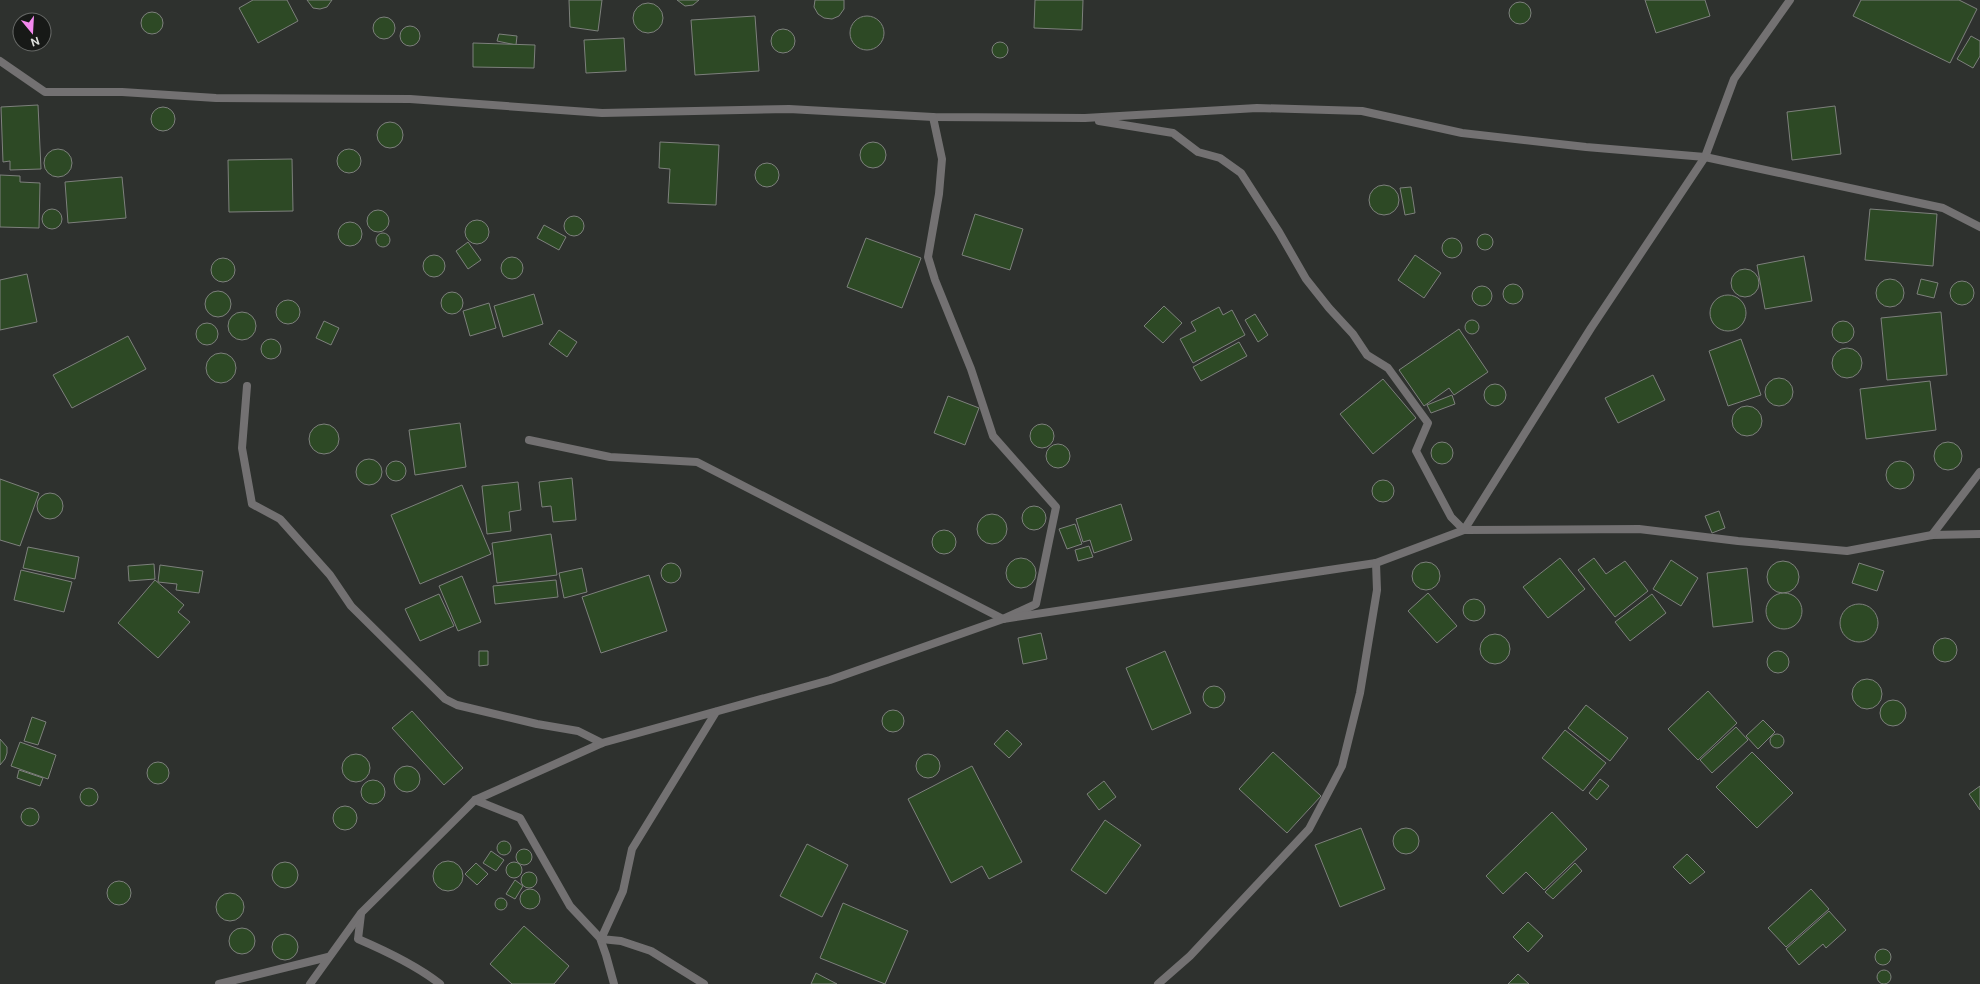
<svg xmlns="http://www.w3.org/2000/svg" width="1980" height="984" font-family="'Public Sans',sans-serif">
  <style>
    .building { fill: #2d4925; stroke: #7d807c }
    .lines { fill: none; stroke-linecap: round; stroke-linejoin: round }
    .minor { stroke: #737172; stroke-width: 8 }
  </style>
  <rect width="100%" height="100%" fill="#2e312e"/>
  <g class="building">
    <path d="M253,0H287L298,21L258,43L239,8Z"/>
    <path d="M307,0H332L327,7L320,9L313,8Z"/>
    <path d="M569,0H602L598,31L570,27Z"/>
    <path d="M677,0H699L693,5L685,6Z"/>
    <path d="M815,0H844V9L839,16L832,19L824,18L818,14L814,7Z"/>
    <path d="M1035,0H1083L1082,30L1034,28Z"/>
    <path d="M1645,0H1705L1710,16L1656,33Z"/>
    <path d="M1861,0H1959L1977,9L1950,63L1853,16Z"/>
    <circle cx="1520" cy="13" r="11"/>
    <circle cx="648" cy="18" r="15"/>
    <circle cx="152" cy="23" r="11"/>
    <circle cx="867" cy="33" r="17"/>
    <path d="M755,16L759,71L695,75L691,20Z"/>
    <circle cx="384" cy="28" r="11"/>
    <circle cx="410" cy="36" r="10"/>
    <circle cx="783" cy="41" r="12"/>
    <path d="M499,34L517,36L516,45L497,41Z"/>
    <path d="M1971,36L1980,41V56L1973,68L1957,59Z"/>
    <path d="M624,38L626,71L586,73L584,40Z"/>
    <circle cx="1000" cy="50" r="8"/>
    <path d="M473,43L535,45L534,68L473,67Z"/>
    <path d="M38,105L41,169L10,170V161L3,162L1,107Z"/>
    <path d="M1835,106L1841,154L1792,160L1787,112Z"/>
    <circle cx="163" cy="119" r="12"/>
    <circle cx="390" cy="135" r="13"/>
    <path d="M660,142L719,145L716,205L668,203L670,169L659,168Z"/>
    <circle cx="873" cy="155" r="13"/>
    <circle cx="58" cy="163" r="14"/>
    <circle cx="349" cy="161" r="12"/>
    <path d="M292,159L293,211L229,212L228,160Z"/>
    <circle cx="767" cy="175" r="12"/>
    <path d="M0,175L20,176V182L40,183L39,228L0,227Z"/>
    <path d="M122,177L126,218L68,223L65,182Z"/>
    <circle cx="1384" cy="200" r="15"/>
    <path d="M1411,187L1415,213L1405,215L1400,188Z"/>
    <path d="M1870,209L1937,214L1933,266L1865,260Z"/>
    <circle cx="52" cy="219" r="10"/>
    <circle cx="378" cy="221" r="11"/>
    <path d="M975,214L1023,229L1010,270L962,255Z"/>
    <circle cx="574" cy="226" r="10"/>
    <circle cx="477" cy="232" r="12"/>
    <circle cx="350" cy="234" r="12"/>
    <path d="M544,225L566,237L559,250L537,238Z"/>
    <circle cx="383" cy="240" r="7"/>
    <circle cx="1485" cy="242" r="8"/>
    <circle cx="1452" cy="248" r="10"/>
    <path d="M866,238L921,258L902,308L847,287Z"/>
    <path d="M468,242L481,260L468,269L456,251Z"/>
    <path d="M1415,255L1441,273L1424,298L1398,280Z"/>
    <circle cx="434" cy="266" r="11"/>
    <path d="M1804,256L1812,301L1765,309L1757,265Z"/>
    <circle cx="512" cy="268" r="11"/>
    <circle cx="223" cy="270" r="12"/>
    <circle cx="1745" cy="283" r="14"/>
    <path d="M27,274L37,322L0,330V280Z"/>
    <path d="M1921,279L1938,283L1934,298L1917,294Z"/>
    <circle cx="1890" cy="293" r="14"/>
    <circle cx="1962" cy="293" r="12"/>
    <circle cx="1513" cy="294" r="10"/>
    <circle cx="1482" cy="296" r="10"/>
    <circle cx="218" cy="304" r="13"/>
    <circle cx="452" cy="303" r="11"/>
    <path d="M534,294L543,324L503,337L494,306Z"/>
    <circle cx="1728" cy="313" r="18"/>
    <circle cx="288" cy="312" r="12"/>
    <path d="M489,303L496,328L470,336L463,311Z"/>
    <path d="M1164,306L1182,323L1163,343L1144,326Z"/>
    <path d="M1219,307L1223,315L1232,310L1245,335L1193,363L1180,339L1196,331L1191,322Z"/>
    <circle cx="242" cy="326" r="14"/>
    <path d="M1941,312L1947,375L1887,380L1881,318Z"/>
    <path d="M1255,314L1268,335L1258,342L1245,320Z"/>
    <circle cx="1472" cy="327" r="7"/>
    <path d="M324,321L339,328L331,345L316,338Z"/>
    <circle cx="1843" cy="332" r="11"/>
    <circle cx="207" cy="334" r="11"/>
    <path d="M1459,329L1488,372L1454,395L1449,388L1424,406L1399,370Z"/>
    <path d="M559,330L577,342L567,357L549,344Z"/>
    <path d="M128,336L146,369L72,408L53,375Z"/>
    <path d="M1741,339L1761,395L1728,406L1709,351Z"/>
    <circle cx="271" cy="349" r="10"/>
    <path d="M1239,342L1247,356L1201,381L1193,367Z"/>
    <circle cx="1847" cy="363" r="15"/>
    <circle cx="221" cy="368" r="15"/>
    <path d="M1653,375L1665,400L1618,423L1605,398Z"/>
    <circle cx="1779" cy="392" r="14"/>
    <path d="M1383,379L1416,418L1373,454L1340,414Z"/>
    <path d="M1930,381L1936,430L1866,439L1860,389Z"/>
    <circle cx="1495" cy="395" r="11"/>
    <path d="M1452,395L1455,404L1431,413L1427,405Z"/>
    <path d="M948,396L979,408L965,445L934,433Z"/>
    <circle cx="1747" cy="421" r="15"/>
    <path d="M460,423L466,467L415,475L409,430Z"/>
    <circle cx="324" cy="439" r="15"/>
    <circle cx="1042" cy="436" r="12"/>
    <circle cx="1442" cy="453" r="11"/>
    <circle cx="1948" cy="456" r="14"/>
    <circle cx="1058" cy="456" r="12"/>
    <circle cx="369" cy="472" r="13"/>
    <circle cx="1900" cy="475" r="14"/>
    <circle cx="396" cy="471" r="10"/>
    <path d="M572,478L576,520L553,522L551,506L542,507L539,482Z"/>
    <path d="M0,479L39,493L20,546L0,540Z"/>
    <circle cx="1383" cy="491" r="11"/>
    <path d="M518,482L521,510L509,512L511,531L487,534L482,486Z"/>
    <path d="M462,485L491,554L420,584L391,515Z"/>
    <circle cx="50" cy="506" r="13"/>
    <path d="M1121,504L1132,540L1094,553L1090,540L1083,542L1076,519Z"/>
    <circle cx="1034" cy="518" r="12"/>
    <path d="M1719,511L1725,528L1712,533L1705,516Z"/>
    <circle cx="992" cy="529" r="15"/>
    <path d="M1075,524L1082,544L1067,549L1059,529Z"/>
    <circle cx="944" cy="542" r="12"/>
    <path d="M551,534L557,575L497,583L492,543Z"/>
    <path d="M1089,546L1093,557L1078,561L1075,550Z"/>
    <path d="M28,547L79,557L75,579L23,568Z"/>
    <circle cx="1021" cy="573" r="15"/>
    <path d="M1560,558L1585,589L1548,618L1523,587Z"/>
    <path d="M1594,558L1606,574L1625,561L1648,591L1615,617L1578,570Z"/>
    <path d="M1671,560L1698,578L1681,606L1653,589Z"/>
    <circle cx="1783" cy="577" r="16"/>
    <circle cx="1426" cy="576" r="14"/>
    <circle cx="671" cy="573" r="10"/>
    <path d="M1859,563L1884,571L1877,591L1852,583Z"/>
    <path d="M154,564L155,579L129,581L128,566Z"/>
    <path d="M160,565L203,571L199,593L176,590L177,584L158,582Z"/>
    <path d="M582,568L587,592L564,598L559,573Z"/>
    <path d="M1747,568L1753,622L1713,627L1707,573Z"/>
    <path d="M21,570L72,582L64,612L14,600Z"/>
    <path d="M649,575L667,631L601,653L582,597Z"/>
    <path d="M462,576L481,622L458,631L439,586Z"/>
    <path d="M155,580L184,605L178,612L190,622L158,658L118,623Z"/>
    <path d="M556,580L558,597L495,604L493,586Z"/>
    <path d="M1428,593L1457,626L1437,643L1408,611Z"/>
    <circle cx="1784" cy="611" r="18"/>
    <path d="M439,594L454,626L420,641L405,609Z"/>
    <path d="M1652,594L1666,613L1630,641L1615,622Z"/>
    <circle cx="1474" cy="610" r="11"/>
    <circle cx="1859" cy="623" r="19"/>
    <path d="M1041,633L1047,659L1023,664L1018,638Z"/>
    <circle cx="1495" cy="649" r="15"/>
    <circle cx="1945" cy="650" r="12"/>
    <path d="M479,651H488V665L479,666Z"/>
    <path d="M1165,651L1191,713L1152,730L1126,668Z"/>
    <circle cx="1778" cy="662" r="11"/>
    <circle cx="1867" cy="694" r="15"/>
    <circle cx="1214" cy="697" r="11"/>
    <path d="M1708,691L1737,723L1698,760L1668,729Z"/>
    <circle cx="1893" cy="713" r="13"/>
    <path d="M1586,705L1628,738L1610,761L1568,728Z"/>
    <circle cx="893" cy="721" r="11"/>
    <path d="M412,711L463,768L444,785L392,728Z"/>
    <path d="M32,717L46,722L38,745L24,741Z"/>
    <path d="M1763,720L1775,732L1758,749L1746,736Z"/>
    <path d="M1736,727L1748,740L1712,773L1700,760Z"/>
    <path d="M1007,730L1022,744L1009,758L994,744Z"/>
    <path d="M1565,730L1606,763L1583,791L1542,758Z"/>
    <circle cx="1777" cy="741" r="7"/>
    <path d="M0,739L7,747V753L5,759L0,765Z"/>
    <path d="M20,742L56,755L48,779L11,766Z"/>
    <path d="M1273,752L1321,796L1287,833L1239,789Z"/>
    <path d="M1752,752L1793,793L1757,828L1716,787Z"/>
    <circle cx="356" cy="768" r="14"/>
    <circle cx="928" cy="766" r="12"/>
    <circle cx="158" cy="773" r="11"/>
    <circle cx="407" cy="779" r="13"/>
    <path d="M972,766L1022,862L989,879L982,866L951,883L908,799Z"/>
    <path d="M19,770L43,778L40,786L17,778Z"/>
    <path d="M1600,779L1609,786L1597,800L1589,793Z"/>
    <circle cx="373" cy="792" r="12"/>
    <path d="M1104,781L1116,797L1099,810L1087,794Z"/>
    <path d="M1980,786V810L1969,794Z"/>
    <circle cx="89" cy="797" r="9"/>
    <circle cx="345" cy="818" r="12"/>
    <circle cx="30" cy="817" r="9"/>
    <path d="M1552,812L1587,849L1544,890L1526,872L1503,894L1486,876Z"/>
    <path d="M1105,820L1141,845L1106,894L1071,870Z"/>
    <path d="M1361,828L1385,889L1340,907L1315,845Z"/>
    <circle cx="1406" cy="841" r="13"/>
    <circle cx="504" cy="848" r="7"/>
    <path d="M807,844L848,865L822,917L780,896Z"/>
    <circle cx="524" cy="857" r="8"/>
    <path d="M491,851L504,860L496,871L483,863Z"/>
    <path d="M1687,854L1705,872L1690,884L1673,867Z"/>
    <circle cx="448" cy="876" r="15"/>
    <circle cx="285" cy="875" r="13"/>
    <circle cx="514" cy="870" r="8"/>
    <path d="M476,863L488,874L477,885L465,874Z"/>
    <path d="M1575,863L1582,871L1553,899L1545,892Z"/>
    <circle cx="529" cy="880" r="8"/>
    <path d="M515,880L523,886L515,899L506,894Z"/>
    <circle cx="119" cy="893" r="12"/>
    <path d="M1811,889L1829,909L1786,947L1768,928Z"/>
    <circle cx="530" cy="899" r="10"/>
    <circle cx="230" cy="907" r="14"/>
    <circle cx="501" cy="904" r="6"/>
    <path d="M843,903L908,931L885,984L820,958Z"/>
    <path d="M1829,911L1846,930L1826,948L1823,944L1799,965L1786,949Z"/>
    <path d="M1528,922L1543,936L1528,952L1513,937Z"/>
    <path d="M524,926L569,966L554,984H512L490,964Z"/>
    <circle cx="242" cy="941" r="13"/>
    <circle cx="285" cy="947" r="13"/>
    <circle cx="1883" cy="957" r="8"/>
    <circle cx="1884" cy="977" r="7"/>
    <path d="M816,973L837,984H811Z"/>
    <path d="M1518,974L1529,984H1508Z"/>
  </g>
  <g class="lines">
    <g class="minor">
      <path d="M0,61L45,92H122L216,98L410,99L602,113L789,109L933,117L1085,118L1257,108L1362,111L1462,133L1586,147L1705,157L1943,208L1980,227"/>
      <path d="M1099,121L1173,133L1198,152L1220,158L1241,173L1279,232L1306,279L1329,308L1353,334L1367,355L1388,368L1428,423L1416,451L1451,517L1464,530L1639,529L1738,541L1847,551L1932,535L1980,534"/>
      <path d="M247,386L242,448L252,504L280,519L330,575L351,606L445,699L457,705L537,724L578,731L602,743"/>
      <path d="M529,440L610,457L697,462L1003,619L1036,604L1056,507L993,436L971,369L935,280L928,257L939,194L942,159L933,117"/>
      <path d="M1932,535L1980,472"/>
      <path d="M475,800L520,818L570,906L600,938L606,955L614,984"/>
      <path d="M361,914L358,939C386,951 416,965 440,984"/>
      <path d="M219,984L328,957"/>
      <path d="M310,984L361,913L475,800L602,743L830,680L1003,619L1376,563L1464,530L1591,328L1705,157L1734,79L1790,0"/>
      <path d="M704,984L651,951L621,941L601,939L623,891L632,849L716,712"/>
      <path d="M1158,984L1190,956L1309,829L1342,766L1360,693L1377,590L1376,563"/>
    </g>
  </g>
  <g transform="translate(32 32) rotate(162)"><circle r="19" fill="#171917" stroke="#666866"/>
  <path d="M0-3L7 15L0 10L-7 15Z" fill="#f589ef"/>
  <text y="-6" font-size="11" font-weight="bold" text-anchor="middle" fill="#dddfdc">N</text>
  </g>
</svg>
